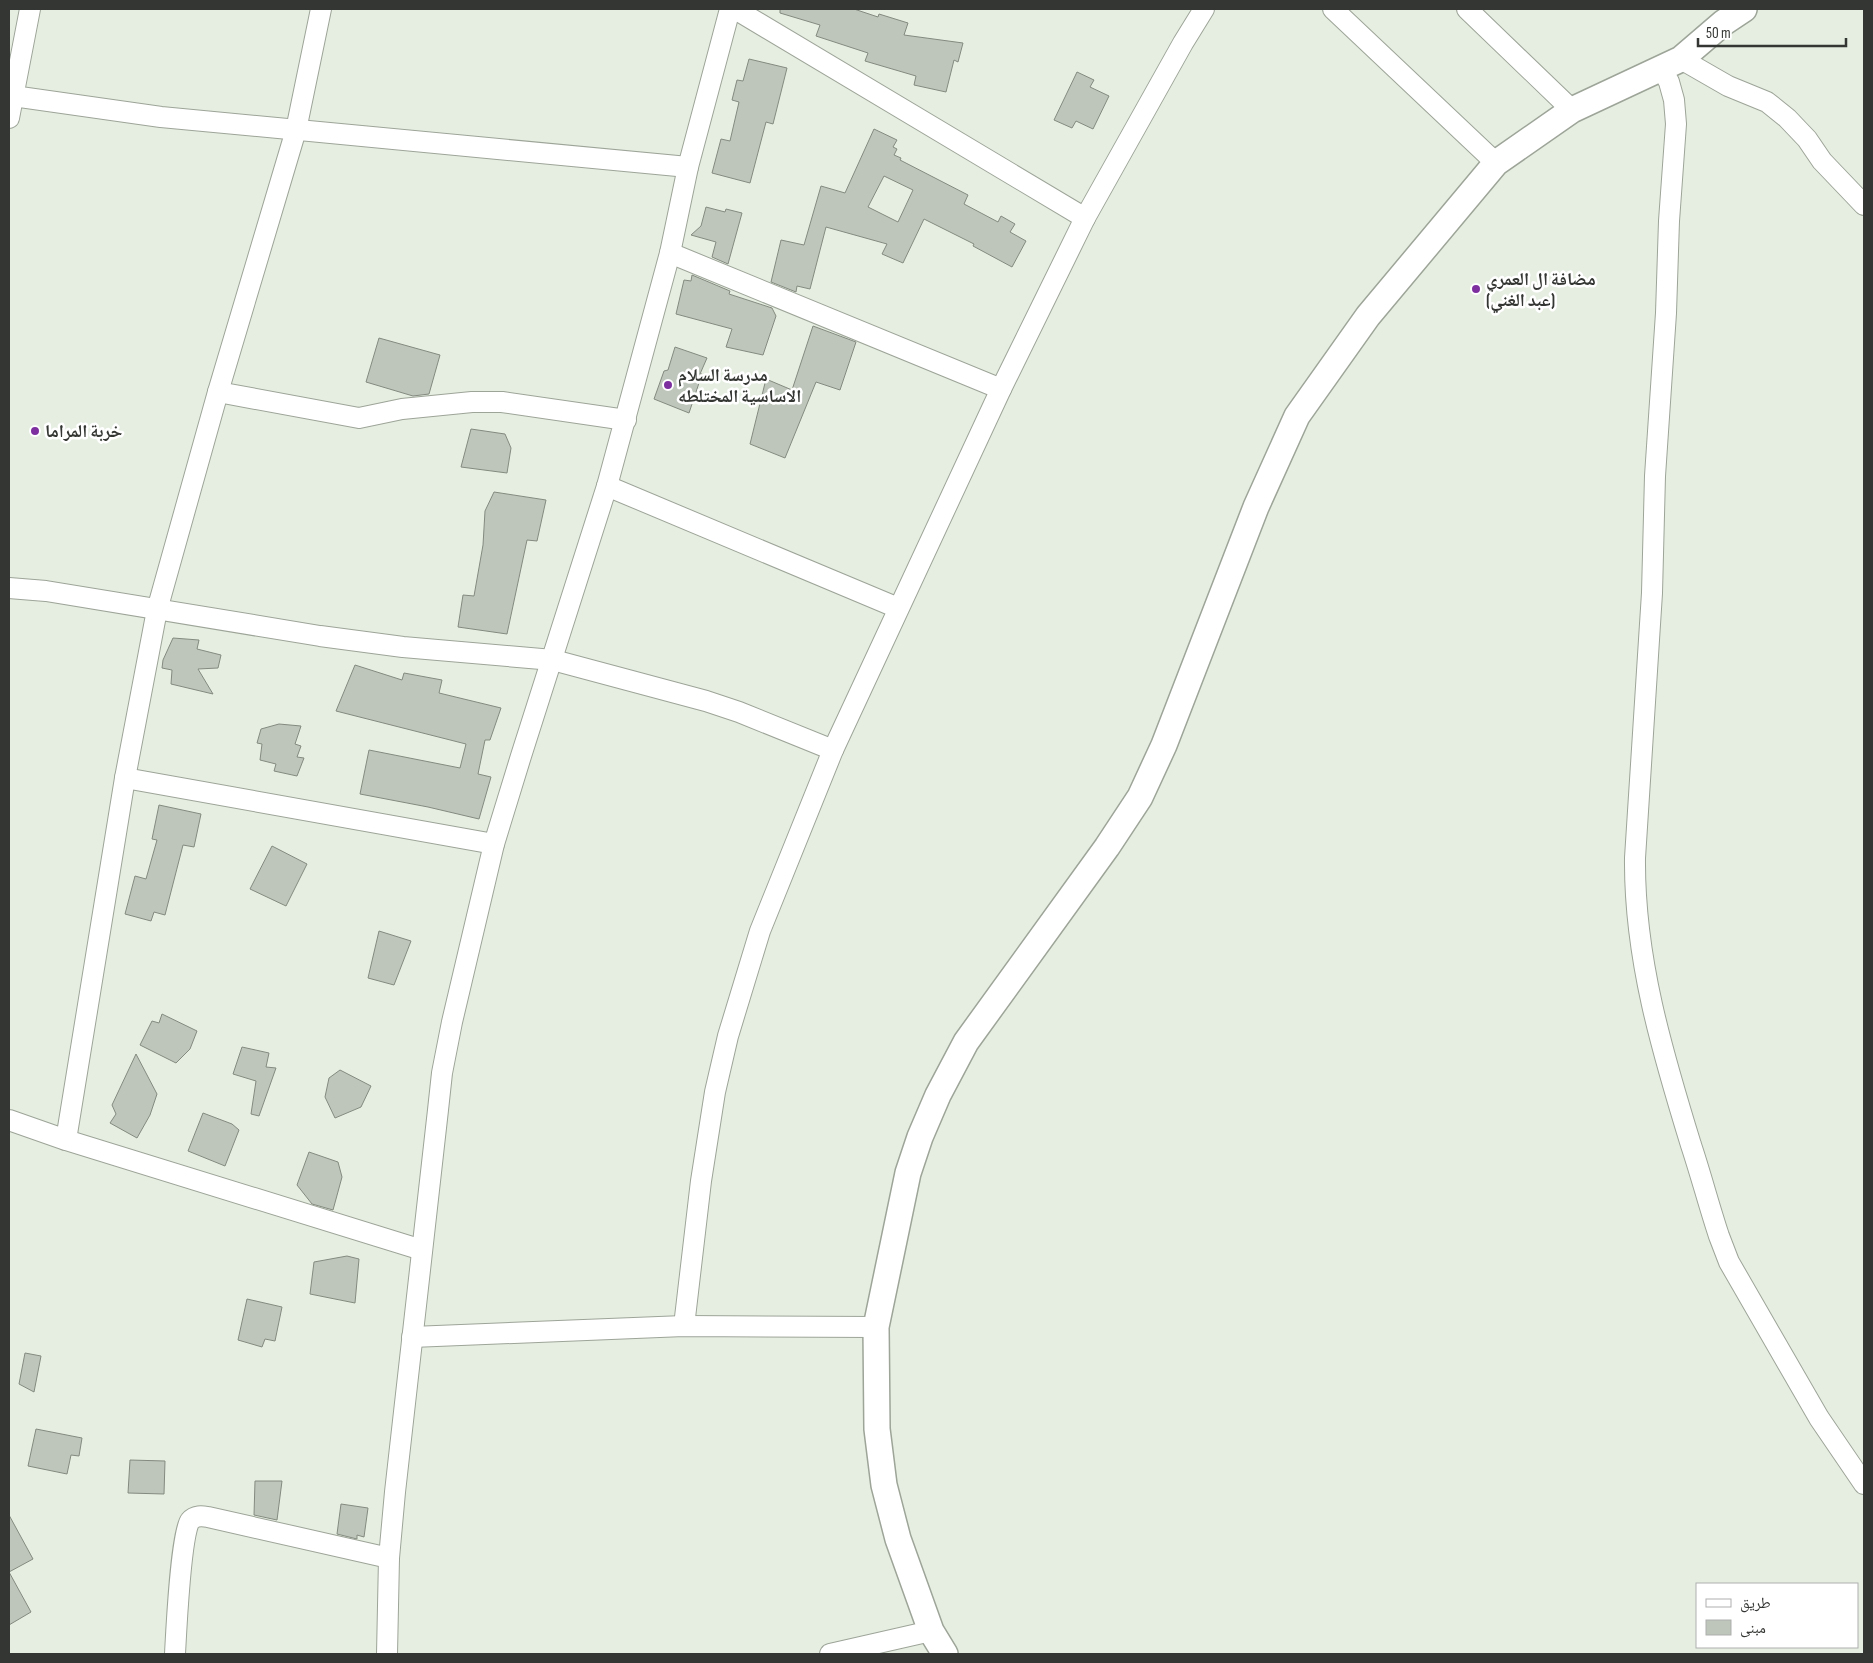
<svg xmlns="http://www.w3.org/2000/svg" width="1873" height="1663" font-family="'Sofia Sans Condensed','Noto Naskh Arabic',sans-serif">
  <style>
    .building { fill: #bec5ba; stroke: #848a7f; fill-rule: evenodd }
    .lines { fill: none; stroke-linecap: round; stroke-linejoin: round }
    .minor-casing { stroke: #9da498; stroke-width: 22 }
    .tertiary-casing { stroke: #9da498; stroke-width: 28 }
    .minor { stroke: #fff; stroke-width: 20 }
    .tertiary { stroke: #fff; stroke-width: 25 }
    .poi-dot { fill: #7d2fa0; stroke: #fff; stroke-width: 2 }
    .labels { text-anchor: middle; stroke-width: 5; stroke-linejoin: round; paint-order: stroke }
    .poi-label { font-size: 18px; font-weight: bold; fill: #333632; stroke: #fff; text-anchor: start }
  </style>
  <rect width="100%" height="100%" fill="#e6eee2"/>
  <g class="building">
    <path d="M780,9H854L878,17L879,14L908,23L904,35L963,43L958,62L954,60L946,92L914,85L916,76L865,61L868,53L816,36L820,25L780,13Z"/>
    <path d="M749,59L787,68L773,124L766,122L750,183L712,173L721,139L730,141L739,102L732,100L737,80L743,81Z"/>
    <path d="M1077,72L1094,80L1090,87L1109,96L1093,129L1076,121L1072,128L1054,120Z"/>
    <path d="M874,129L897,140L893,147L897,149L894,155L901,158L900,160L968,195L964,204L998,222L1001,216L1015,224L1010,232L1026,241L1012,267L973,246L974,244L924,219L903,263L882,254L887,244L826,227L810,289L797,286L796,292L771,282L781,240L804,245L821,186L845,193ZM884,176L913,190L898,222L868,207Z"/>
    <path d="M706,207L725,212L726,209L742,213L728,264L712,257L716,242L691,235L701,226Z"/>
    <path d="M692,275L730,291L729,294L772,308L776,316L763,355L726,347L732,329L676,314L684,280L691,281Z"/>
    <path d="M813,326L856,342L840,390L816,382L785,458L750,444L766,379L792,390Z"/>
    <path d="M379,338L440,355L429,394L413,396L366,382Z"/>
    <path d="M675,347L707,358L700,374H702L689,413L654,399L664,371L668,370Z"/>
    <path d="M471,429L505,434L511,448L507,473L461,467Z"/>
    <path d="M494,492L546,500L537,541L527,540L507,634L458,627L463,595L474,596L483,545L485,511Z"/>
    <path d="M173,638L199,640L197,649L221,655L218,668L198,669L213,694L171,684L172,670L162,668L163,660Z"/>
    <path d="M355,665L402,680L404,673L442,680L439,693L501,708L490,740H485L478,774L491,777L479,819L428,807L360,794L369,750L460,768L466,744L336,711Z"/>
    <path d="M279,724L301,726L295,744L301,746L297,757L304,758L297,776L274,771L276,764L260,760L262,744L257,743L261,729Z"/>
    <path d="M159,805L201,814L194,847L183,845L165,915L154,912L151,921L125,914L135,876L146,879L157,840L152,839Z"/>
    <path d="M272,846L307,864L286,906L250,889Z"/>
    <path d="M379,931L411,941L394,985L368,978Z"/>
    <path d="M162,1014L197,1031L190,1049L176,1063L140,1045L152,1021L159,1023Z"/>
    <path d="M242,1047L269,1053L266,1067L276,1068L259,1116L251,1114L256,1081L233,1074Z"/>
    <path d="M136,1054L157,1094L150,1115L137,1138L110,1123L116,1114L112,1105Z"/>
    <path d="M340,1070L371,1086L361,1107L335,1118L325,1097L329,1078Z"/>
    <path d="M203,1113L232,1124L239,1130L225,1166L188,1151Z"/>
    <path d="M309,1152L338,1162L342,1177L333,1210L312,1204L297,1185Z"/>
    <path d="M347,1256L359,1259L355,1303L310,1294L314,1262Z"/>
    <path d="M247,1299L282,1307L275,1341L265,1339L262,1347L238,1340Z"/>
    <path d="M25,1353L41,1356L34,1392L19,1384Z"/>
    <path d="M36,1429L82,1438L79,1456L71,1455L67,1474L28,1466Z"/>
    <path d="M130,1460L165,1461L164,1494L128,1493Z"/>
    <path d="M255,1481H282L277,1520L254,1515Z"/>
    <path d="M341,1504L368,1508L364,1537L357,1535V1539L337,1534Z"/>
    <path d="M9,1515L33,1559L9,1572L31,1612L9,1625Z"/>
  </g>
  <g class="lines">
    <g class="minor-casing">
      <g id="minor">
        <path d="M735,9L1085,218"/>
        <path d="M1333,9L1496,163"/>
        <path d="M1467,9L1572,110"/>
        <path d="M1681,59L1728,86L1767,102L1787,118L1807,139L1822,161L1864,205"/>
        <path d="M1662,69L1669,82L1674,100L1676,124L1669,221L1666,313L1655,476L1652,593L1635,858C1634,957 1662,1051 1691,1145C1701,1175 1709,1206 1719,1236L1729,1262L1819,1418L1864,1484"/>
        <path d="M13,96L161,117L688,167"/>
        <path d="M9,118L30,9"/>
        <path d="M670,253L1001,389"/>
        <path d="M218,392L359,418L402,409L472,402H502L626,420"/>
        <path d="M607,486L898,608"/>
        <path d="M9,588L46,591L320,636L403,647L553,660L706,701L739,712L833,750"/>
        <path d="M125,778L494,844"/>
        <path d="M9,1120L66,1140L422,1250"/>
        <path d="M66,1140L125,778L157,610L218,392L296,130L321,9"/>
        <path d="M684,1326L701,1181L715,1092L728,1036L760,931L833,750L1001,389L1085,218L1183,43L1204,9"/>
        <path d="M412,1337L684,1326L876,1327"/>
        <path d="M175,1654C176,1635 181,1531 190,1521C195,1515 202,1516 208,1517L389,1558"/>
        <path d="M387,1654L389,1558L395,1492L438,1110L442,1073L452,1022L494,844L521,756L607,486L670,253L688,167L730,9"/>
        <path d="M830,1654L931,1631"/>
      </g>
    </g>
    <g class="tertiary-casing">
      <path id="tertiary" d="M945,1654L931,1631L898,1539L884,1485L877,1429L876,1327L908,1173L920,1137L938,1095L966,1042L1107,847L1140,797L1164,745L1256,507L1297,416L1368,316L1496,163L1572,110L1681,59L1723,23L1744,9"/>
    </g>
    <use href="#minor" class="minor"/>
    <use href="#tertiary" class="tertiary"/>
  </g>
  <g class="poi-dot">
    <circle cx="1476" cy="289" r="5"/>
    <circle cx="668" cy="385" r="5"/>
    <circle cx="35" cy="431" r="5"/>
  </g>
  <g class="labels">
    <g class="poi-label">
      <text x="1486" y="285">مضافة ال العمري<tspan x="1486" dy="21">(عبد الغني)</tspan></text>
      <text x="678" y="381">مدرسة السلام<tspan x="678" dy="21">الاساسية المختلطه</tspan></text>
      <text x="45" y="437">خربة المراما</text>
    </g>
  </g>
  <rect width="1873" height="1663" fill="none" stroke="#333632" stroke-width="20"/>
  <rect x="1696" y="1583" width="162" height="65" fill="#ffffff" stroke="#adafad"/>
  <rect x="1706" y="1599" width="25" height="8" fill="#ffffff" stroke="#adafad"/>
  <text x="1740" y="1608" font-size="15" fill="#333632">طريق</text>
  <rect x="1706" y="1620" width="25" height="15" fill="#bec5ba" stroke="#adafad"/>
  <text x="1740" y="1633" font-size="15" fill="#333632">مبنى</text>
  <path d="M1698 38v8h148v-8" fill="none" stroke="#333632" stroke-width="2.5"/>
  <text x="1706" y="38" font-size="15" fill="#333632" stroke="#ffffff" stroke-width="4" paint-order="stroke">50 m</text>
</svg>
